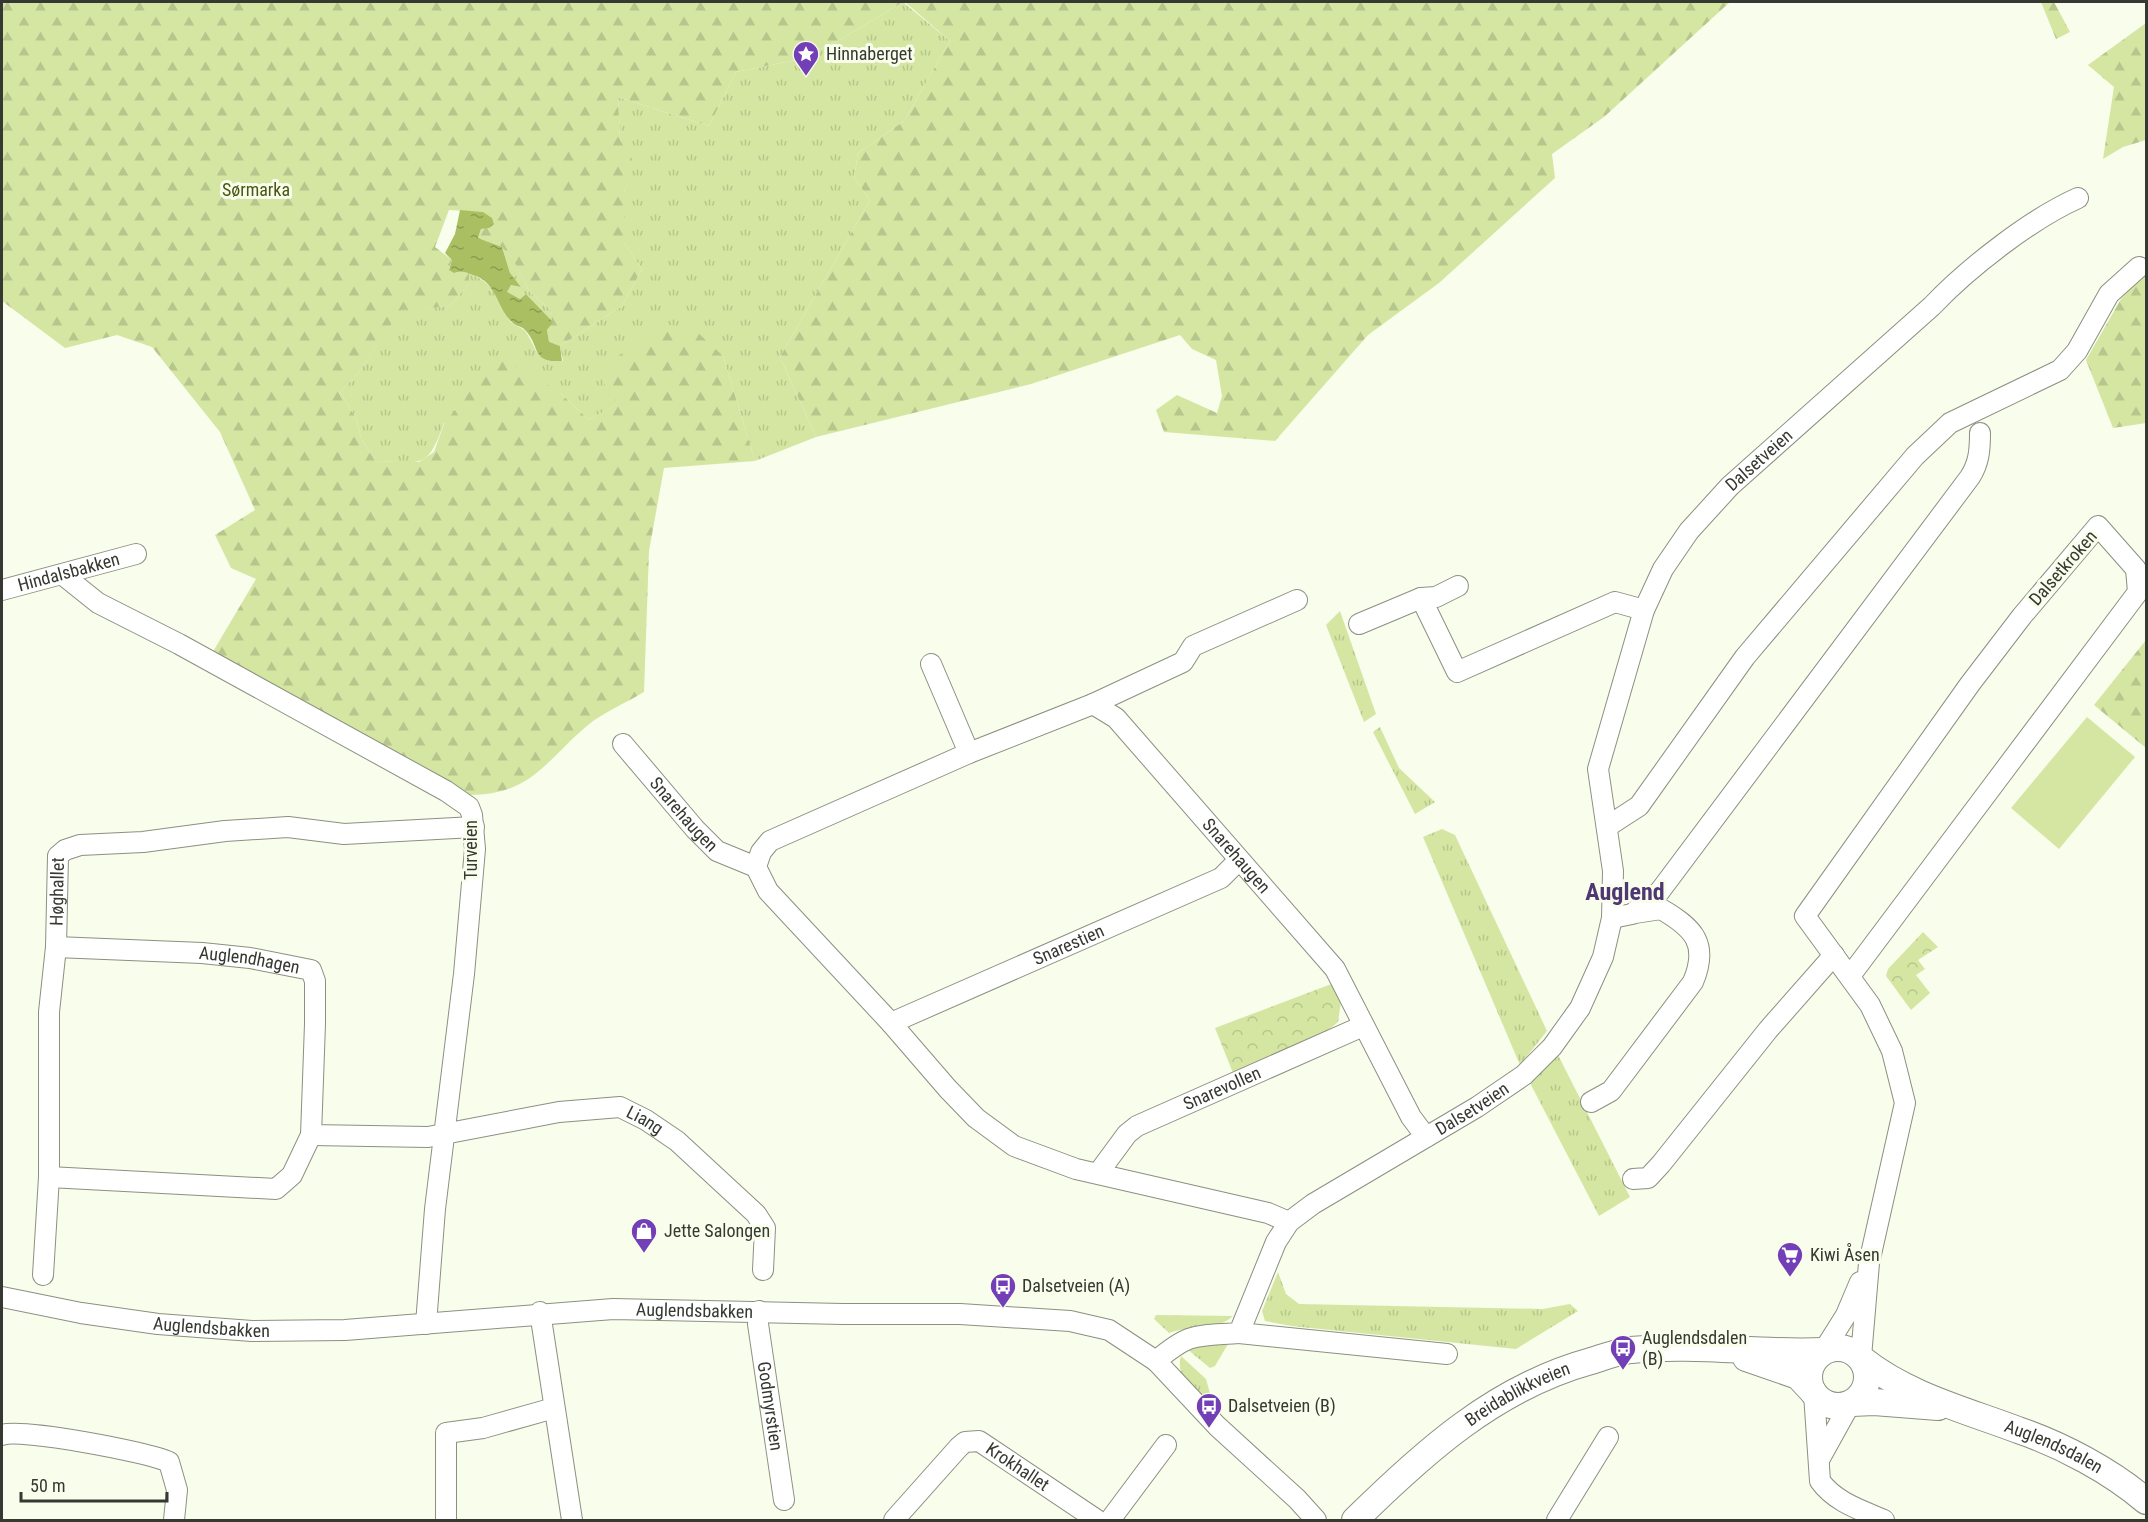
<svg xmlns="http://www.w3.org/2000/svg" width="2148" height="1522" font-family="'Roboto Condensed',sans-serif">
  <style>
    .grass { fill: url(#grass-tufts) }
    .forest { fill: url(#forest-firs) }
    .park { fill: url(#park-crowns) }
    .pitch { fill: #d5e6a2 }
    .water { fill: url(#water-ripples) }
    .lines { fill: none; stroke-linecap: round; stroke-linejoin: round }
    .minor-casing { stroke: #8b9081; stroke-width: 22 }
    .major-casing { stroke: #8b9081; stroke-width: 28 }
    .minor { stroke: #fff; stroke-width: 20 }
    .major { stroke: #fff; stroke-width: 26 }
    .labels { text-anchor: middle; stroke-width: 6; stroke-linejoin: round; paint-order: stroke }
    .poi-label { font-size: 18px; fill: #363832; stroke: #f8fdec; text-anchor: start }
    .park-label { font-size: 18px; fill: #495612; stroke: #f8fdec }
    .street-label { font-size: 18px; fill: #363832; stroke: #f8fdec }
    .district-label { font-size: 24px; font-weight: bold; fill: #4e3773; stroke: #f8fdec }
  </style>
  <defs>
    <pattern id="grass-tufts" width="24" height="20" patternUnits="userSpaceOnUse" patternTransform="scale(1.5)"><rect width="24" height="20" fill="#d5e6a2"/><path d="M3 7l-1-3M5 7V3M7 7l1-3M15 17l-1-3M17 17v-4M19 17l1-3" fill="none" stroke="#b7c68c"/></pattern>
    <pattern id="forest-firs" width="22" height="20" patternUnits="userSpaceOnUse" patternTransform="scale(1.5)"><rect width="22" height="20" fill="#d5e6a2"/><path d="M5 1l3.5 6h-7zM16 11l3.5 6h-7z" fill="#b7c68c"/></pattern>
    <pattern id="park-crowns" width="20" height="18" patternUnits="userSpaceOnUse" patternTransform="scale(1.5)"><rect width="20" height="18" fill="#d5e6a2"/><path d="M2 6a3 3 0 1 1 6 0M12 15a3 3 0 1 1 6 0" fill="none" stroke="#b7c68c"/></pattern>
    <pattern id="water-ripples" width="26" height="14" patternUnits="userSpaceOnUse" patternTransform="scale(1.5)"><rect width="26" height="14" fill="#aabf62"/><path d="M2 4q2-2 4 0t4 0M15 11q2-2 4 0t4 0" fill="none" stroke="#8b9c51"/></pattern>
  </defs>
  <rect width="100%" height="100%" fill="#f8fdec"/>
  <g class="grass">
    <path d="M903,2L950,41L904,121L858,153L854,178L870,200L780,357L816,437L755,461L723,356L619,403L589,420L558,391L444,423C427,471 422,462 375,461L361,438L356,418L340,392L358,373L401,309L449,306L469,284V273C502,287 492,301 511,322C515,326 522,327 526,332C538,351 536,364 563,361L560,346L622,306L642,269L624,243V193L631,159L620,138L618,97L709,126L736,72L796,60L836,42Z"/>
    <path d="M502,247L514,260L529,291L551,310L553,322L526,294L520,299L506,292L511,285L521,287L510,273Z"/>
    <path d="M1340,611L1376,714L1364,722L1326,625Z"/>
    <path d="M1380,727L1399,768L1435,802L1415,814L1373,732Z"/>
    <path d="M1442,829L1455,835L1547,1031L1520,1065L1423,837Z"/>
    <path d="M1558,1055L1630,1197L1599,1216L1530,1083Z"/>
    <path d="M1278,1272L1286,1294L1299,1304L1543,1309L1570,1304L1578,1311L1516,1349L1291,1326L1265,1321L1262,1311Z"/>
    <path d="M1156,1315L1233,1316C1216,1332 1189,1325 1169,1333L1154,1319Z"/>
    <path d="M1228,1344L1215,1366L1210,1368L1187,1349L1199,1345Z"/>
    <path d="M1181,1356L1206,1379L1214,1408C1199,1395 1174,1378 1181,1356Z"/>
  </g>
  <g class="forest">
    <path d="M2,2H903L836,42L796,60L736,72L709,126L618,97L620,138L632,159L624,193V243L642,269L622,306L560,346L549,343L547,330L552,322L551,310L529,291L514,261L502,247L478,238L481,229L485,227L483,212L449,210L435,247L452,260L449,269L454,273L462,271L469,273V284L449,306L401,310L358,373L340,392L356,418L361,438L375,461L419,462L434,452L444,424L498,356L558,391L589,420L618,403L602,381L616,357L669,325L694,329L723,356L755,461L664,468L649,551L644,692C626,703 604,712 588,725C546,760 532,795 469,795L211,655L256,579L231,568L215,535L255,510L220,432L152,347L117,335L65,348L2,301Z"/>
    <path d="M905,2H1730L1604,117L1552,154L1555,178L1439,283L1368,335L1275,441L1164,432L1156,410L1177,395L1217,413L1222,396L1216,360L1192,349L1180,335L1031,384L816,437L780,357L870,200L854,178L858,153L904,121L950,41Z"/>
    <path d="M2041,2H2054L2070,32L2056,39Z"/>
    <path d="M2146,23V140L2123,147L2103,159L2114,87L2088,65Z"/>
    <path d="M2146,271V423L2113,428L2086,360L2121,299Z"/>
    <path d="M2146,640V748L2094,705Z"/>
  </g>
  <g class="park">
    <path d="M1923,932L1938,947L1918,960L1925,969L1916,975L1930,993L1911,1010L1886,976L1888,969Z"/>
    <path d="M1334,983L1341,1001L1338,1022L1325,1033L1233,1073L1215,1028Z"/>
  </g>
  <path class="pitch" d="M2087,717L2135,757L2059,849L2011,808Z"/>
  <path class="water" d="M460,210L483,212L492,218L494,224L489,228L481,229L478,238L502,247L510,273L521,287L511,285L507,292L520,299L526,294L553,322L547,330L549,342L560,346L562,361C530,364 541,345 524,329C521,326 515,326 512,322C496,308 498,285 476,276C467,273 463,270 454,273L449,270L452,260L445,253L455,234Z"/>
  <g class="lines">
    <g class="minor-casing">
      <g id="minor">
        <path d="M63,575L98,603L179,644L446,791L469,807L472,815L475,849L464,974L435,1209L426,1324"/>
        <path id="s1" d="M2,590L136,554"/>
        <path d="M1421,598L1457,672L1615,602L1644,610"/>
        <path d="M1359,624L1421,598L1436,597L1458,586"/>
        <path id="s2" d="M931,664L969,753L1093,704L1116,718L1335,969L1411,1117L1426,1137"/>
        <path d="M1093,704L1183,662L1193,646L1297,600"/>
        <path id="s3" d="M623,744L695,829L717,851L756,867L768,891L891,1023L948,1089L976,1118L1014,1146L1076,1169L1268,1213L1289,1222"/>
        <path d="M1608,826L1639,806L1745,657L1915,456L1950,423L2060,370L2077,351L2109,294L2139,267"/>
        <path d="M756,867L761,852L770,841L969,753"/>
        <path d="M1612,918L1632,914L1660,891L1970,477C1979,463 1980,450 1980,433"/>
        <path id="s4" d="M56,947L202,953L250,958L311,970L315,981V1024L311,1135L428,1137L559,1112L620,1107L646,1120L677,1141L756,1214L765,1228L763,1270"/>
        <path d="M1850,976L2138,592L2136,569L2098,526L2022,616L1970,684L1805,916L1870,1005L1892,1051L1905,1103L1869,1263L1861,1357"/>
        <path id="s5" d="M891,1023L1221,878L1239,860"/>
        <path d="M1591,1102L1611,1091L1693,982C1709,944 1694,928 1661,909L1635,913"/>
        <path id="s6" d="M1099,1172L1127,1134L1137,1126L1363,1026"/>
        <path d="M49,1177L276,1189L292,1175L311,1135"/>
        <path d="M1633,1179L1648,1178L1661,1164L1768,1030L1834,955"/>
        <path id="s7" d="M43,1275L49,1177V1012L56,947L58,856L65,850L80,845L143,842L225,831L288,827L344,834L474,827"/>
        <path id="s8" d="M2,1297L81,1313L158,1324L252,1331L345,1330L613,1309L843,1314H960L1070,1321L1109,1330L1156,1361L1217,1426L1297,1499L1316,1520"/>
        <path id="s9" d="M759,1311L758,1324L784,1500"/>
        <path d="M540,1312L572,1520"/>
        <path d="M1239,1333L1447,1354"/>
        <path d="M1824,1350L1846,1315L1860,1282"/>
        <path id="s10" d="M1156,1361C1190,1332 1196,1336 1239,1333L1276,1242L1289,1222L1313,1204L1477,1107L1524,1075L1552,1047L1580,1008L1603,957L1612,918L1613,871L1598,769L1644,610L1663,569L1689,531L1730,486L1932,306C1968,268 2031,219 2078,198"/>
        <path d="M1814,1394L1820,1481C1835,1502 1861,1510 1884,1520"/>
        <path d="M2,1435C20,1428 148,1452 169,1462L177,1490L174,1520"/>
        <path d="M1819,1460L1850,1404"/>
        <path d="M446,1520V1433L483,1428L554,1408"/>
        <path id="s11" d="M894,1520L959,1447L965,1442L979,1441L1097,1520"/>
        <path d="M1110,1520L1166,1445"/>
        <path d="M1557,1520L1608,1437"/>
      </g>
    </g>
    <g class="major-casing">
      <g id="major">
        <circle cx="1838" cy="1377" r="29"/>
        <path d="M1746,1358L1798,1376L1813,1392"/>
        <path id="s12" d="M1863,1360C1907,1395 1965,1410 2018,1430C2062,1445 2111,1471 2146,1501"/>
        <path d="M1852,1403L1874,1402L1938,1407"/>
        <path id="s13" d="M1355,1520C1424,1452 1496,1387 1591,1361C1604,1357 1617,1352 1631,1350C1695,1343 1759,1354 1823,1351"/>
      </g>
    </g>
    <use href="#minor" class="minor"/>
    <use href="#major" class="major"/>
  </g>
  <defs>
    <g id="sight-pin" transform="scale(1.35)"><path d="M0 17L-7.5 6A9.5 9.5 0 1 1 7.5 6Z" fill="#733fb7" stroke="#f8fdec"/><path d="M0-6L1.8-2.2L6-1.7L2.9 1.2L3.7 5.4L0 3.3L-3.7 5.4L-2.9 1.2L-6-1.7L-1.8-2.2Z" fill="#fff"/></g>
    <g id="shop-pin" transform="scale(1.35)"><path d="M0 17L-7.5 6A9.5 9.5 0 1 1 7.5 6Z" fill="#733fb7" stroke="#f8fdec"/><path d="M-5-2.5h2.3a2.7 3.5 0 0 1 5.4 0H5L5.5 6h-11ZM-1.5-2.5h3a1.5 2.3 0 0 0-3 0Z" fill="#fff"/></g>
    <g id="supermarket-pin" transform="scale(1.35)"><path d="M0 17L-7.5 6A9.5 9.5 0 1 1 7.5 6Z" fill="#733fb7" stroke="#f8fdec"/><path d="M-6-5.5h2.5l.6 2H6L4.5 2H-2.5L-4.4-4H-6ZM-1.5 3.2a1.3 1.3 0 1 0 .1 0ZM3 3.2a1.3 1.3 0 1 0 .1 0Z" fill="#fff"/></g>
    <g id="bus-pin" transform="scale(1.35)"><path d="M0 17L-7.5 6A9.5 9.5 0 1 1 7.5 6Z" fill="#733fb7" stroke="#f8fdec"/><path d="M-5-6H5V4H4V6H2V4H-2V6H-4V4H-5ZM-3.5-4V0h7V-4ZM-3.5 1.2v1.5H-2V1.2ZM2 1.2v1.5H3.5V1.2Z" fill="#fff"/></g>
  </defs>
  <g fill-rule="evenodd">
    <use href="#sight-pin" x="806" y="54"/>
    <use href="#shop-pin" x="644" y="1231"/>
    <use href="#supermarket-pin" x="1790" y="1255"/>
    <use href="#bus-pin" x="1003" y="1286"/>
    <use href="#bus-pin" x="1623" y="1348"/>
    <use href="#bus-pin" x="1209" y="1406"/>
  </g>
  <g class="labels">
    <g class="poi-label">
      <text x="826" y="60">Hinnaberget</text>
      <text x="664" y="1237">Jette Salongen</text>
      <text x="1810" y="1261">Kiwi Åsen</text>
      <text x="1022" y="1292">Dalsetveien (A)</text>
      <text x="1642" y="1344">Auglendsdalen<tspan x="1642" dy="21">(B)</tspan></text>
      <text x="1228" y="1412">Dalsetveien (B)</text>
    </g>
    <g class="park-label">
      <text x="256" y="196">Sørmarka</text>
    </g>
    <g class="street-label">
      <text dy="6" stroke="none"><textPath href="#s10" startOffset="1180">Dalsetveien</textPath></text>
      <text transform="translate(2063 568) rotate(-49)" y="6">Dalsetkroken</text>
      <text dy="6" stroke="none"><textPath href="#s1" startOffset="69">Hindalsbakken</textPath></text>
      <text dy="6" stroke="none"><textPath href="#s3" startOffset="93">Snarehaugen</textPath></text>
      <text transform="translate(471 850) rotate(-90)" y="6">Turveien</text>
      <text dy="6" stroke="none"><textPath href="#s2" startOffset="440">Snarehaugen</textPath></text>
      <text dy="6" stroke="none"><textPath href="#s7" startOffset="384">Høghallet</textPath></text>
      <text dy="6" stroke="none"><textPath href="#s5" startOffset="194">Snarestien</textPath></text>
      <text dy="6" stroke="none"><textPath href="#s4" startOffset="194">Auglendhagen</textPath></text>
      <text dy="6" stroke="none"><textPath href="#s6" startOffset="153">Snarevollen</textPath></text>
      <text dy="6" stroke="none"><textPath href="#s10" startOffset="428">Dalsetveien</textPath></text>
      <text dy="6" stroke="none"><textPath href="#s4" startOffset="762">Liang</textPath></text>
      <text dy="6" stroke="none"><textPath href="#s8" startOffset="696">Auglendsbakken</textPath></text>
      <text dy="6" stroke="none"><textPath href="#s8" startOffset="212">Auglendsbakken</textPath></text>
      <text dy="6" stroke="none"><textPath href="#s13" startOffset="207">Breidablikkveien</textPath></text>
      <text dy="6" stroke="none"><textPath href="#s9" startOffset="96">Godmyrstien</textPath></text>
      <text dy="6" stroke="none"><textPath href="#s12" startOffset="210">Auglendsdalen</textPath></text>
      <text dy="6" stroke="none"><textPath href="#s11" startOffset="166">Krokhallet</textPath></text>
    </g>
    <g class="district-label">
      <text x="1625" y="900">Auglend</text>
    </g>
  </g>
  <rect width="2148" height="1522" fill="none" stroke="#363832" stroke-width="6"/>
  <path d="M21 1492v9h146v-9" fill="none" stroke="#363832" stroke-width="3"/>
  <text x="30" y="1492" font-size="18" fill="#363832" stroke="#f8fdec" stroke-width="4.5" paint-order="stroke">50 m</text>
</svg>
